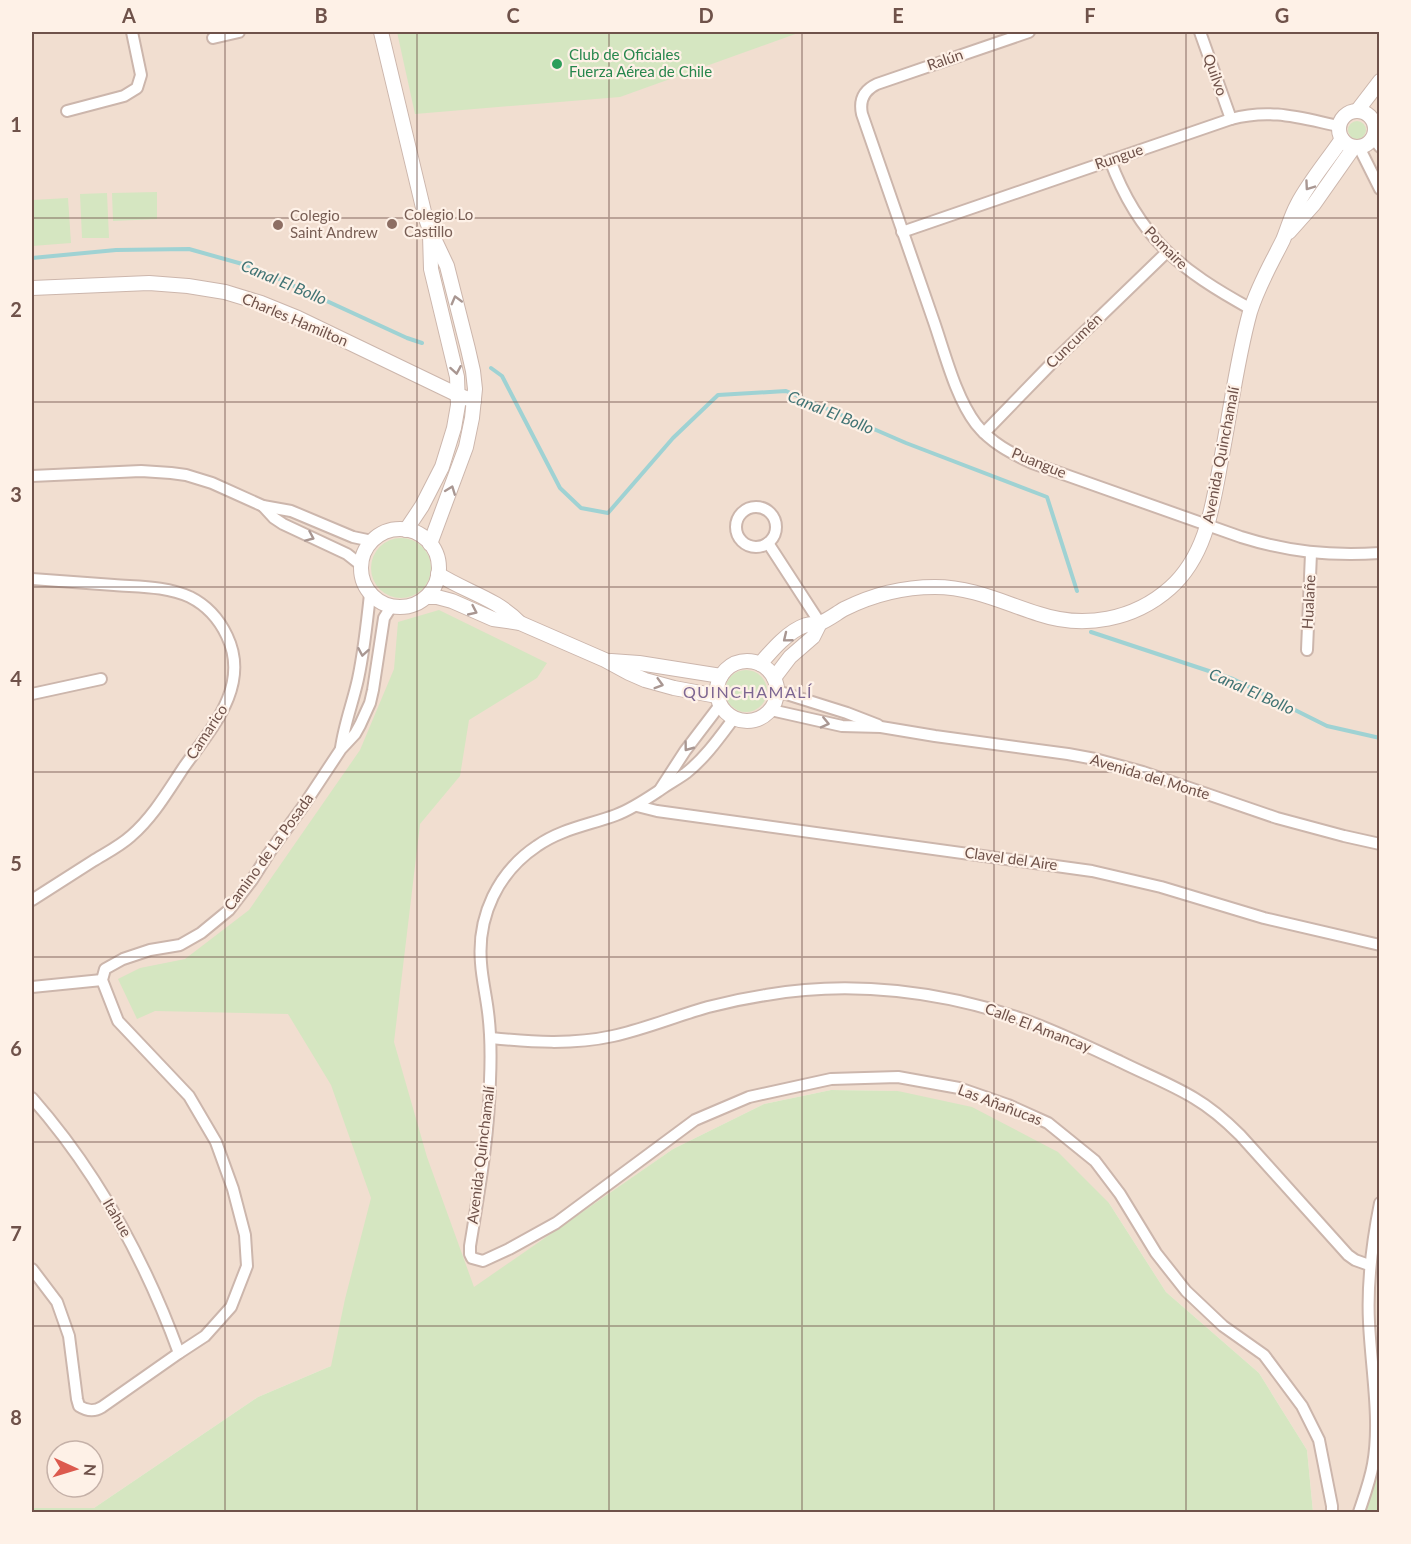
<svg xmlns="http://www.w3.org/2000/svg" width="1411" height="1544" font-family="Lato,sans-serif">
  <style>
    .residential { fill: #f1ded0; fill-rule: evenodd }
    .green { fill: #d5e6c1 }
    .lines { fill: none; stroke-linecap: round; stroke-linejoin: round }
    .stream { stroke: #9fd2d3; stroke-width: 4 }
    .minor-casing { stroke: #ccb6ac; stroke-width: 14 }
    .tertiary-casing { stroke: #ccb6ac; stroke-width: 16 }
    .minor { stroke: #fff; stroke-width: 10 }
    .tertiary { stroke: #fff; stroke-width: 14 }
    .oneway { stroke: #a99792 }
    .grid { fill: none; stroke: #6f524a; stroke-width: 1.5; stroke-opacity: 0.55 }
    .leisure-dot { fill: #2e9e5b; stroke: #fef1e7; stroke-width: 2 }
    .education-dot { fill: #8d6e63; stroke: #fef1e7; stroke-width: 2 }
    .labels { text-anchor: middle; stroke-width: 4.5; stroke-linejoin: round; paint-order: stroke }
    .leisure-label { font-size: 15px; fill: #27864d; stroke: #fef1e7; text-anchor: start }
    .street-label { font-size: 15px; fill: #6f524a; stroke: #fef1e7 }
    .education-label { font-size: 15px; fill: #785e54; stroke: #fef1e7; text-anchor: start }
    .water-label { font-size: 16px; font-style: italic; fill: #407374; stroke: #fef1e7 }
    .neighbourhood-label { font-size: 16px; letter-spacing: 1.5px; fill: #7d6692; stroke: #fef1e7 }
    .neatline { fill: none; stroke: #6f524a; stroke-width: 2 }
    .grid-label { font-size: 20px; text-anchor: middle; font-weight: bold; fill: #6f524a }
  </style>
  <rect width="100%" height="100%" fill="#faede1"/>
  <path class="residential" d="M32,32H1379L1380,1466L1366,1512H1313L1307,1450L1259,1373L1166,1292L1109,1203L898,1091L831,1090L764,1104L673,1149L474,1288L331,1366L258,1397L94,1508H32ZM57,1451H93V1487H57Z"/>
  <g class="green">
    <path d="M397,32H801L620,97L415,114Z"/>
    <circle cx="1357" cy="130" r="9"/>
    <path d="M157,192V219L113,221L112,193Z"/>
    <path d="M107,193L109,238H82L80,194Z"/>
    <path d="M68,198L71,243L32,246V200Z"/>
    <circle cx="401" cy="568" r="30"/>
    <path d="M439,610L547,663L537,678L469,720L460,776L420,824L394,1042L427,1157L474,1287L673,1149L764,1104L831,1090L898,1091L972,1107L1058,1152L1109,1203L1166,1292L1259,1373L1307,1450L1313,1512H32V1508H94L258,1397L331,1366L345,1299L371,1198L331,1085L288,1014L155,1011L137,1019L118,979L140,968L185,959L249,910L360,750L394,669L398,622Z"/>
    <circle cx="746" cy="691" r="21"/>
    <path d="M1379,1466V1512H1366Z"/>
  </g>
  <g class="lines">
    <g class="stream">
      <path d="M32,258L116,250L189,249L253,267L407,338L422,343"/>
      <path d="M491,368L502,376L560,488L581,508L608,513L673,438L718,395L786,391L906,443L1047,497L1077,591"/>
      <path d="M1091,632L1233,679L1327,726L1380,738"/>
    </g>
    <g class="minor-casing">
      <g id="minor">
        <path d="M1029,32L877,84C864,90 859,100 862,114C886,183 910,253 934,322C945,354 956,398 976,424C991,443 1011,453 1032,463L1241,537C1289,552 1329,556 1380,553"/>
        <path d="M1200,32L1231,119"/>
        <path d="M213,38L239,32"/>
        <path d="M67,111L124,96L137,88L141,75L132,32"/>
        <path d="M1373,138L1380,147"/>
        <path d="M1359,147L1380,189"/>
        <path d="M1110,160C1139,238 1180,270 1251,309"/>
        <path d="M902,232L1231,119C1271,108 1300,118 1339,126"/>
        <path d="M984,433L1050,365L1167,252"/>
        <path d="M32,476L141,471L171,473L186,475L212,483L263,506L291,511L353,537L372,541"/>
        <path d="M263,506L274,518L283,524L347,554L361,565"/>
        <circle cx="756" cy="527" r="20"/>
        <path d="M768,543L820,623"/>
        <path d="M32,579C59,581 86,583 114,585C139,587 166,586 190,597C206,605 219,619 227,636C251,686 211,729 184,767C168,791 153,817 131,836C120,846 106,853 93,861C73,874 52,887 32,900"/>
        <path d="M1307,650L1311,553"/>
        <path d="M777,691L847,713L878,725"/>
        <path d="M32,694L101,679"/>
        <path d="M771,710L842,726L881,727L935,736L1068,754L1095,759L1143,772L1277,818L1344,836L1380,844"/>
        <path d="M734,718C719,738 705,758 686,773C678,779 668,784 660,790C645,800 632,809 616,815C589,825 561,829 537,846C498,872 477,916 481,963C482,979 486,995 488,1012C491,1035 491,1057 490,1080C489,1136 479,1191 470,1246V1254L472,1258L483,1261L509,1249L556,1223L695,1120L749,1097L831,1079L898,1077L959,1088L1008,1105L1048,1123L1095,1161L1120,1194L1156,1253L1186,1291L1223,1326L1264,1355L1302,1406L1319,1440L1332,1506V1512"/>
        <path d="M341,748C344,725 353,702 358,679C364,651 367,623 370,594"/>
        <path d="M661,788L685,751L720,705"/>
        <path d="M637,806L657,811L1092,871L1161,887L1264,918L1380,945"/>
        <path d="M32,987L102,980"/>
        <path d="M491,1038C531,1042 572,1045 613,1036C645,1029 676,1016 708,1007C727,1002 746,998 766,995C852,980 943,991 1025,1020C1058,1032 1089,1047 1121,1062C1145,1074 1171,1084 1194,1098C1211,1108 1226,1121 1240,1135L1348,1255L1355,1260L1369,1265"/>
        <path d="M32,1098C97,1172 145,1260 179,1353"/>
        <path d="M32,1269L57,1302L69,1336L77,1399L79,1406C87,1411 94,1412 102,1407L179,1353L205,1336L231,1307L247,1266L245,1235L233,1189L216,1142L189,1096L118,1021L102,980L105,969L123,959L150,950L180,945L201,933L229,910L252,880L269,853L304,805L341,749L355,734L360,725L370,703L373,690L384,618L391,607"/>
        <path d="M1359,1512C1364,1497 1370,1481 1373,1464C1381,1420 1371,1368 1369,1322C1367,1282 1372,1243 1380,1203"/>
      </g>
    </g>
    <g class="tertiary-casing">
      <g id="tertiary">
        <path d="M381,32L425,216L430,230L447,266L468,349L473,371L475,389L472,418L466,447L430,544"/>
        <path d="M1357,111L1380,81"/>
        <circle cx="1357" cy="129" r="18"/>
        <path d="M1289,232L1314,204L1354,147"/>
        <path d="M32,288L149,283L188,286L225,292L261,303L298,318L458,395L474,401"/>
        <circle cx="400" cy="568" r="39"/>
        <path d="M406,530L422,506L442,467L454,428L458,405L457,377L431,269L430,235"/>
        <path d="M438,574C466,592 496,598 520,623"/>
        <path d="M427,597H437L452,601L493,619L520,623L605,660L629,673L645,680L674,688L717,696"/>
        <circle cx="747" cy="691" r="30"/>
        <path d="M611,661L639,663L721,676"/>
        <path d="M760,664C772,650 788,631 806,625C811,624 816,624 820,623C828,620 837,613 844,609C872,595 904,587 935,587C972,587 1004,603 1039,614C1084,629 1134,620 1170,588C1208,554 1213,502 1222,455C1231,408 1237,359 1250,312C1258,286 1271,264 1283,240C1288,228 1291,216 1297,205C1309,182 1327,161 1342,139"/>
        <path d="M774,678L790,657L813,637L820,623"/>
      </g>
    </g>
    <use href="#minor" class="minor"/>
    <use href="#tertiary" class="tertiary"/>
  </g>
  <defs><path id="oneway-chevron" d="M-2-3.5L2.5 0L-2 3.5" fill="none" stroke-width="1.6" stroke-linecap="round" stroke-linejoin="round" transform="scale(1.5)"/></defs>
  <g class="oneway">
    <use href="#oneway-chevron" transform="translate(1309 186) rotate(125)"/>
    <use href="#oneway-chevron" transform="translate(456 300) rotate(-105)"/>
    <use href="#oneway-chevron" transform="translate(456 370) rotate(80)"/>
    <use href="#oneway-chevron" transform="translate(451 490) rotate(-69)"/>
    <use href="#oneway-chevron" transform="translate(310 537) rotate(24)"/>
    <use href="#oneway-chevron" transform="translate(473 611) rotate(25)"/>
    <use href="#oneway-chevron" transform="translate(787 638) rotate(141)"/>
    <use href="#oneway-chevron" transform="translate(363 652) rotate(100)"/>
    <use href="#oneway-chevron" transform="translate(659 684) rotate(16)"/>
    <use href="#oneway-chevron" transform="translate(825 723) rotate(13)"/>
    <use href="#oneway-chevron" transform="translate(688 747) rotate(127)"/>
  </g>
  <path class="grid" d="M225,32V1512M417,32V1512M609,32V1512M802,32V1512M994,32V1512M1186,32V1512M32,218H1380M32,402H1380M32,587H1380M32,772H1380M32,957H1380M32,1142H1380M32,1326H1380"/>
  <circle class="leisure-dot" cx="557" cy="64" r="6"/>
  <g class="education-dot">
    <circle cx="392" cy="224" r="6"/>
    <circle cx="278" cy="225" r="6"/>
  </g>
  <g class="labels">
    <g class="leisure-label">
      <text x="569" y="60">Club de Oficiales<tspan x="569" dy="17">Fuerza Aérea de Chile</tspan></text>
    </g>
    <g class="street-label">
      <text transform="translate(945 60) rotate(-19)" y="5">Ralún</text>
      <text transform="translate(1215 75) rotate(70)" y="5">Quilvo</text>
      <text transform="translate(1119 157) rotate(-19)" y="5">Rungue</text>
      <text transform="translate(1166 248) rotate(45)" y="5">Pomaire</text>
      <text transform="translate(295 320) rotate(23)" y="5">Charles Hamilton</text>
      <text transform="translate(1074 341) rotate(-44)" y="5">Cuncumén</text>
      <text transform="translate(1221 455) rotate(-79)" y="5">Avenida Quinchamalí</text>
      <text transform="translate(1039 463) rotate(22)" y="5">Puangue</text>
      <text transform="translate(1309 602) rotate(-87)" y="5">Hualañe</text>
      <text transform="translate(207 732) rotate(-57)" y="5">Camarico</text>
      <text transform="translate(1150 777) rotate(17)" y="5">Avenida del Monte</text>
      <text transform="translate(269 852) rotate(-54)" y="5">Camino de La Posada</text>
      <text transform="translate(1011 859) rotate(8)" y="5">Clavel del Aire</text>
      <text transform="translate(1038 1028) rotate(21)" y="5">Calle El Amancay</text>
      <text transform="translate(1000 1105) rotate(21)" y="5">Las Añañucas</text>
      <text transform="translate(481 1155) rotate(-83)" y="5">Avenida Quinchamalí</text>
      <text transform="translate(117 1218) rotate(60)" y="5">Itahue</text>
    </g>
    <g class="education-label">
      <text x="404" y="220">Colegio Lo<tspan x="404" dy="17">Castillo</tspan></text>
      <text x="290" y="221">Colegio<tspan x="290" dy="17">Saint Andrew</tspan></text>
    </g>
    <g class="water-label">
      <text transform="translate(284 282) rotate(23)" y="6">Canal El Bollo</text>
      <text transform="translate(831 412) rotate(22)" y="6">Canal El Bollo</text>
      <text transform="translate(1252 691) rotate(24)" y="6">Canal El Bollo</text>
    </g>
    <g class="neighbourhood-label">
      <text x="748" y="698">QUINCHAMALÍ</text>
    </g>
  </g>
  <rect width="1411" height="1544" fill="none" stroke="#fef1e7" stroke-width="66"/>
  <g transform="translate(75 1469) rotate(94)"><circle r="28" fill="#fef1e7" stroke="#c5b1a8" stroke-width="1.5"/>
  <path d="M0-4.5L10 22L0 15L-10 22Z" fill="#dc5a4e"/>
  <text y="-9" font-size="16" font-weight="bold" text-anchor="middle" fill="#6f524a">N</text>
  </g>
  <rect x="33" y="33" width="1345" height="1478" class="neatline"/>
  <g class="grid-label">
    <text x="129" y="23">A</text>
    <text x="321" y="23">B</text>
    <text x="513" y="23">C</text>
    <text x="706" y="23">D</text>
    <text x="898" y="23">E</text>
    <text x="1090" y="23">F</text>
    <text x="1282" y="23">G</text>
    <text x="16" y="132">1</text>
    <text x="16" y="317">2</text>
    <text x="16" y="502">3</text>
    <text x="16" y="686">4</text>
    <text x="16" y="871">5</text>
    <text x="16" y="1056">6</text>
    <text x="16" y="1241">7</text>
    <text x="16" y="1425">8</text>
  </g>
</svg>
